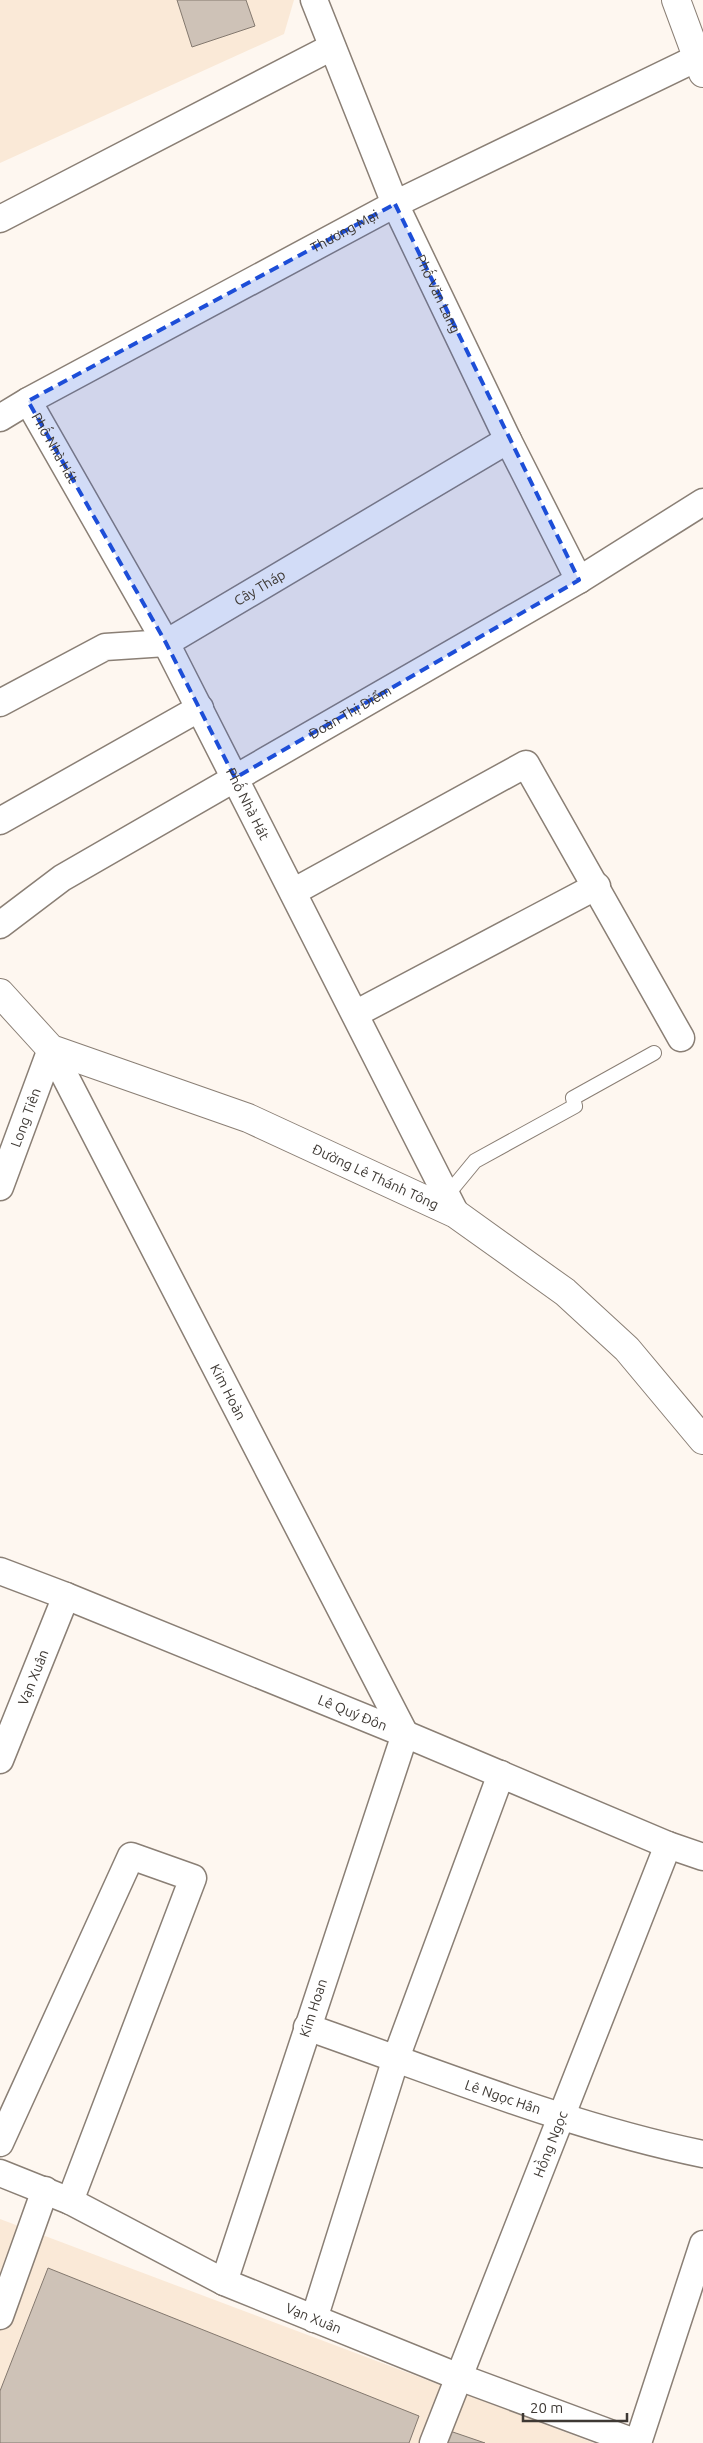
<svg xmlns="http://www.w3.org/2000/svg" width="703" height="2443" font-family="Ubuntu,sans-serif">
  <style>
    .built { fill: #fae9d7 }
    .building { fill: #cec2b7; stroke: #83786e }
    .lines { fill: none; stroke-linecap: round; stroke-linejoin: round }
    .lane-casing { stroke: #8a7f75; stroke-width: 16 }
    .street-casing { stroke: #8a7f75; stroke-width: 29 }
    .secondary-casing { stroke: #8a7f75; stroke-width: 30 }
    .lane { stroke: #fff; stroke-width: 14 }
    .street { stroke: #fff; stroke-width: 26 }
    .secondary { stroke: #fff; stroke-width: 28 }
    .marked { fill: #1d4ed8; fill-opacity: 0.2; stroke: #1d4ed8; stroke-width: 4; stroke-dasharray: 10 6; stroke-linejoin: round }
    .labels { text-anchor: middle; stroke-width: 4; stroke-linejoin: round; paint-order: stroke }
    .street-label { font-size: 14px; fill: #3e3934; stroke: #fff }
  </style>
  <rect width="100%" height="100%" fill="#fef7f0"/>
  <g class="built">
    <path d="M0,0H294L284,34L0,163Z"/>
    <path d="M0,2219L594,2443H0Z"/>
  </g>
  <g class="building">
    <path d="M177,0H246L255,26L192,47Z"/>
    <path d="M48,2268L419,2416L409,2443H0V2391Z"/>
    <path d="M444,2429L485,2443H438Z"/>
  </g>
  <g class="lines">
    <g class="lane-casing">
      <path id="lane" d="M447,1195L475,1161L575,1106L573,1098L654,1053"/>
    </g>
    <g class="street-casing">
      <g id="street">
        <path id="s1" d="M314,0L395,204L508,440L579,580"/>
        <path d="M0,219L332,47"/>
        <path id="s2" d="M28,401L166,643L456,1214"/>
        <path id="s3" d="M0,418L28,401L395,204L697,58"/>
        <path id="s4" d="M0,703L105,647L166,643L508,440"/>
        <path d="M0,821L200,708"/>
        <path d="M293,892L526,764L681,1038"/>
        <path id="s5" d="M0,925L62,878L579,580L703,502"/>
        <path d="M355,1014L597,886"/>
        <path id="s6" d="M51,1049L405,1734L224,2282"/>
        <path id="s7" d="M0,1187L51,1049"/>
        <path id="s8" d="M0,1571L66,1596L405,1734L668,1845L703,1857"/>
        <path id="s9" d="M0,1760L66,1596"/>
        <path id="s10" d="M307,2027C436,2072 570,2127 703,2154"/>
        <path d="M0,2143L131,1856L193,1878L70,2201"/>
        <path id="s11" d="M0,2173L70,2201L224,2282L459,2377L637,2443"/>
        <path d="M0,2316L45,2190"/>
        <path d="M314,2319L396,2058L501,1774"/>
        <path id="s12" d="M433,2443L668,1845"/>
        <path d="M638,2443L703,2244"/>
      </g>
    </g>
    <g class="secondary-casing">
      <g id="secondary">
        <path d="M676,0L703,73"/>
        <path id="s13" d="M0,993L51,1049L248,1118L456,1214L565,1292L627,1349L703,1440"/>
      </g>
    </g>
    <use href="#lane" class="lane"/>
    <use href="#street" class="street"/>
    <use href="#secondary" class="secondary"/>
  </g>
  <path class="marked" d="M395,204L579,580L235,778L166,643L28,401Z"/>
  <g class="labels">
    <g class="street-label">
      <text dy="5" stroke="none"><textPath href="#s3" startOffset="392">Thương Mại</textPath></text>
      <text dy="5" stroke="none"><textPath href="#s1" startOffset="319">Phố Văn Lang</textPath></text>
      <text dy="5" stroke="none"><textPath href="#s2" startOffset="54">Phố Nhà Hát</textPath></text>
      <text dy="5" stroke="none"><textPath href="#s4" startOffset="289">Cây Tháp</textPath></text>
      <text dy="5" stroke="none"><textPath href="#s5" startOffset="410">Đoàn Thị Điểm</textPath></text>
      <text dy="5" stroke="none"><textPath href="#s2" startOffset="459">Phố Nhà Hát</textPath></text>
      <text dy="5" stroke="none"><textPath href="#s7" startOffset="74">Long Tiên</textPath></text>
      <text dy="5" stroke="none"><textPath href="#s13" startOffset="425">Đường Lê Thánh Tông</textPath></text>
      <text dy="5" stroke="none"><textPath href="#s6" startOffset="386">Kim Hoàn</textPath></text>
      <text dy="5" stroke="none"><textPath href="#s9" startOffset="89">Vạn Xuân</textPath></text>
      <text dy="5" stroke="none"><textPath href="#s8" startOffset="380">Lê Quý Đôn</textPath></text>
      <text transform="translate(313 2008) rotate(-72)" y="5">Kim Hoan</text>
      <text dy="5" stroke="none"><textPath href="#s10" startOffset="208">Lê Ngọc Hân</textPath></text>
      <text dy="5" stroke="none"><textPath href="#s12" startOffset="321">Hồng Ngọc</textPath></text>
      <text dy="5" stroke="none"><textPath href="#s11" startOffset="346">Vạn Xuân</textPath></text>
    </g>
  </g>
  <path d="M523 2413v8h104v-8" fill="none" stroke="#3e3934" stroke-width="2.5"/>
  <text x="530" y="2413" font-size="15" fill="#3e3934" stroke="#ffffff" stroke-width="4" paint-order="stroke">20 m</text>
</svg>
